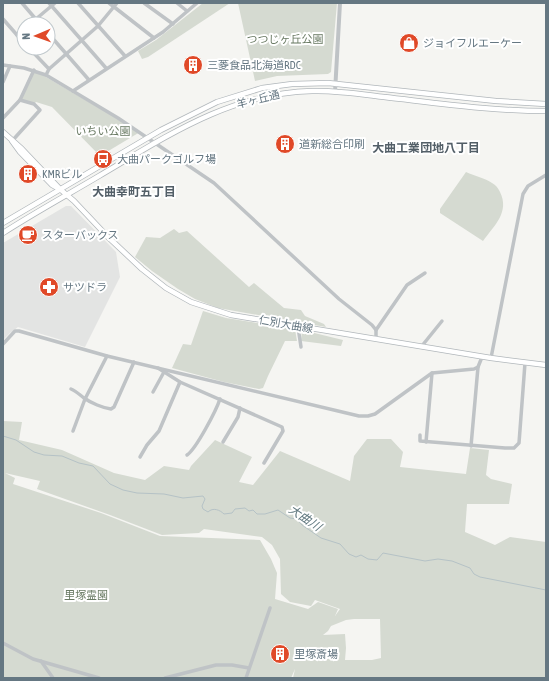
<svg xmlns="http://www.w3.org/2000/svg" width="549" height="681" font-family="'Asap Condensed','Noto Sans JP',sans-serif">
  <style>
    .built { fill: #e3e4e3 }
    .green { fill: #d5dad1; fill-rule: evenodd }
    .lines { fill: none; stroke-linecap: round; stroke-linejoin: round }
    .stream { stroke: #b5c2c6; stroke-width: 1 }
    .secondary-casing { stroke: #b1b7bb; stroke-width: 6 }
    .minor { stroke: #bfc3c6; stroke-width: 3.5 }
    .tertiary { stroke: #bfc3c6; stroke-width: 4 }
    .secondary { stroke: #fff; stroke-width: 4.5 }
    .labels { text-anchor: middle; stroke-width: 4; stroke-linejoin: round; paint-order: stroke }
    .park-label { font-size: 11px; fill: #697a63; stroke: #fff }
    .poi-label { font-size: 11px; fill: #657782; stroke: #fff; text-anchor: start }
    .street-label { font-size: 11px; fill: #657782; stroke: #fff }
    .neighbourhood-label { font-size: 12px; font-weight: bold; fill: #535f68; stroke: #fff }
    .water-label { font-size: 12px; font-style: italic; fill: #60787f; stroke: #fff }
  </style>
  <rect width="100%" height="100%" fill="#f5f5f2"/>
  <path class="built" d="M66,206H71L116,252L120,277L85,347L18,327L10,333L3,340V243Z"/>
  <g class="green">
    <path d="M203,3H230L148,57L142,59L138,51L156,40Z"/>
    <path d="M238,3H337L331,72L328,74L277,76L255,81Z"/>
    <path d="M34,70L140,132L100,156L52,107L36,102L34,104L20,100Z"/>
    <path d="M466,172C475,176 485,178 492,183C496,185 498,188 500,192C510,212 494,226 483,241L440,213V209Z"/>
    <path d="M174,229L179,233L187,231L249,287L254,283L284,308L301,310L305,316L324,324L326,327L218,308L195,299L178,289L152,271L135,257L146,237L160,238Z"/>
    <path d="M203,311L226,318L295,329L297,341H285L268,376L263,388L259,389L224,382L172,368L183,344L191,345Z"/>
    <path d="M302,330L343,340L341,346L301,341Z"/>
    <path d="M3,421L22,422L19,440L62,450L114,473L145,480L164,466L189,470L191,466L215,440L252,457L239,482L253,485L280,451L350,481L354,456L367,439H391L403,452L400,467L466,474L470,448L489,450L486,475L491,479L512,484L509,504H467L465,532L495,545L510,537L546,542V678H293L295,669L291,678H3ZM5,473L40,481L37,489L110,515L162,535L199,533L204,529L262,537L272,545L280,559L281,594L290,602L311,606L315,600L340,609L335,616L338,609L318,602L308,609L275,599L277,573L271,559L260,540L160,536L101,513L13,484L15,478ZM354,619H380L381,658L372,660H345L346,648L345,634L323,635L328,631L331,626L346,620Z"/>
  </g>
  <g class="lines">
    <path class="stream" d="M3,436L16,440L34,452L44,455L62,456L79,463L93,466L110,484L123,490L137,493L164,494L183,498L203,496L205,499L202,506L203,509L208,512C213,507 220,510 224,514L232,513L235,509L245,508L249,511L253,510L257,514H265L278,510L290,518L297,519L302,525L321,538L340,544L349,554L356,557L361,555L368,559L377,560L383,553L425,561L438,559L452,561L470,568L474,574L480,577L546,590"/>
    <g class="secondary-casing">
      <g id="secondary">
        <path d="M3,132L22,149L60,189"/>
        <path d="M12,141L20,152L52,185L61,190L74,201L108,237L142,269L166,288L191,302L231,315L491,358L546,365"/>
        <path d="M3,223L161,130L217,102L262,88L292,84L328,83L496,101L546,104"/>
        <path d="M3,233C34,213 67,195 99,176C167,136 230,93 312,91C336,90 360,94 384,97C437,103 492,111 546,111"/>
      </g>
    </g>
    <g class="minor">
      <path d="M22,3L40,24"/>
      <path d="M49,3L106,68"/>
      <path d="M78,3L125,56"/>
      <path d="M109,3L154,38"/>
      <path d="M144,3L173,24"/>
      <path d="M177,3L187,11"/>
      <path d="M3,19L24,43"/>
      <path d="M30,24L55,3"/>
      <path d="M48,33L89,80"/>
      <path d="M17,35L24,29"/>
      <path d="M29,48L49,69"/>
      <path d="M3,65L24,68L46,75L118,118L214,183L339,299L372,325L376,330V339"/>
      <path d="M46,75L49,69L98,26L117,3"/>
      <path d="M3,82L10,66"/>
      <path d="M73,91L163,32L197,3"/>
      <path d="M3,118L20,100L34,70"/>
      <path d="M12,141L40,110L34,104L20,100"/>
      <path d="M298,327L301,347"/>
      <path d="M376,330L407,285L425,273"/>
      <path d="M3,344L15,331H19L107,356L359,416H368L375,414L432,373L474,369L478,367L482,357"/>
      <path d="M421,347L442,321"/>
      <path d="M491,358L523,194L528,186L546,175"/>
      <path d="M158,368L180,382L282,427L283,431L264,463"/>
      <path d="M71,389C76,391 80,395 84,398C91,403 103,408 111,409L114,407L134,362"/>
      <path d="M153,392L164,372"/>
      <path d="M73,431L85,399L107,356"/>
      <path d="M420,435V441L505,448H514L519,443L525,363"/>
      <path d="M223,442L238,417L240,408"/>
      <path d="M426,442L432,373"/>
      <path d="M471,446L478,367"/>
      <path d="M187,455C196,449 216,411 220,399"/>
      <path d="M140,457L147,445L159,431L180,382"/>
      <path d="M3,643L33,659L99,678"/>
      <path d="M41,661L53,678"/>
      <path d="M165,678L216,665H232L249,668"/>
      <path d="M246,678L270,608"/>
    </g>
    <path class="tertiary" d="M335,92L340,3"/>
    <use href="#secondary" class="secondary"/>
  </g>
  <defs>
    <g id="shop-disc" transform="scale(1)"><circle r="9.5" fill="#e04928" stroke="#fff"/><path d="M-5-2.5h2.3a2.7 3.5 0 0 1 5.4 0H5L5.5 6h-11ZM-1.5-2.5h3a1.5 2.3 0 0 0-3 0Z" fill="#fff"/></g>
    <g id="building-disc" transform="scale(1)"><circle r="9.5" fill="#e04928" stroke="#fff"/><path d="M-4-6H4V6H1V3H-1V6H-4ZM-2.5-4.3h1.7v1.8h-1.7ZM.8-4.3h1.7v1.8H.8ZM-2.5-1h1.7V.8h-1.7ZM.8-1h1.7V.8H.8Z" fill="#fff"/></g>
    <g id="bus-disc" transform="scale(1)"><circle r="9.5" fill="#e04928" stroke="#fff"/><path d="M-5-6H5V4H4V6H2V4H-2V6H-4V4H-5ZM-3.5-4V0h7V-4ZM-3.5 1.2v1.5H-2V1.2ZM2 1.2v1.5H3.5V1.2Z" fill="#fff"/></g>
    <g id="cafe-disc" transform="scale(1)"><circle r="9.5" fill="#e04928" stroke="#fff"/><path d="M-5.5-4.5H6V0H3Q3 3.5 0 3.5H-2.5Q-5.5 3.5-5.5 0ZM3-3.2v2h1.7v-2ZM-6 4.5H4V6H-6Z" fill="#fff"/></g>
    <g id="pharmacy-disc" transform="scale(1)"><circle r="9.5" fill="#e04928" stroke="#fff"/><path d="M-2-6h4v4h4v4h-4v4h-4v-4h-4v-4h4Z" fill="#fff"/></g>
  </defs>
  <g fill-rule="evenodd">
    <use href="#shop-disc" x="409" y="43"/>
    <use href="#building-disc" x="193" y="65"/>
    <use href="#building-disc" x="285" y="144"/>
    <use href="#bus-disc" x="103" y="159"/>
    <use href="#building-disc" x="28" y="174"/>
    <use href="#cafe-disc" x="28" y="235"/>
    <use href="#pharmacy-disc" x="49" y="287"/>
    <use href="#building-disc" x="280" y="654"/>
  </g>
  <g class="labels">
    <g class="park-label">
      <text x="285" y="43">つつじヶ丘公園</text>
      <text x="103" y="135">いちい公園</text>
      <text x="86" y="599">里塚霊園</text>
    </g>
    <g class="poi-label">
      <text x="423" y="47">ジョイフルエーケー</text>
      <text x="207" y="69">三菱食品北海道RDC</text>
      <text x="299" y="148">道新総合印刷</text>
      <text x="117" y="163">大曲パークゴルフ場</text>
      <text x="42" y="178">KMRビル</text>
      <text x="42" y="239">スターバックス</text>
      <text x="63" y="291">サツドラ</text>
      <text x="294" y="658">里塚斎場</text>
    </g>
    <g class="street-label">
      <text transform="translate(258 99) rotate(-14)" y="4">羊ヶ丘通</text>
      <text transform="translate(286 324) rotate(10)" y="4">仁別大曲線</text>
    </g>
    <g class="neighbourhood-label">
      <text x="426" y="152">大曲工業団地八丁目</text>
      <text x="134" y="196">大曲幸町五丁目</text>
    </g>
    <g class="water-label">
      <text transform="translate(305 518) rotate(34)" y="4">大曲川</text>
    </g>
  </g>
  <rect width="549" height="681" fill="none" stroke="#657782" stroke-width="8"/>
  <g transform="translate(36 36) rotate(268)"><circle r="19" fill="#ffffff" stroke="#c1c9cd"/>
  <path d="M0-3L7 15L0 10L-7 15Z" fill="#e04928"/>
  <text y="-6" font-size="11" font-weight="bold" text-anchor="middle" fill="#657782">N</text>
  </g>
</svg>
